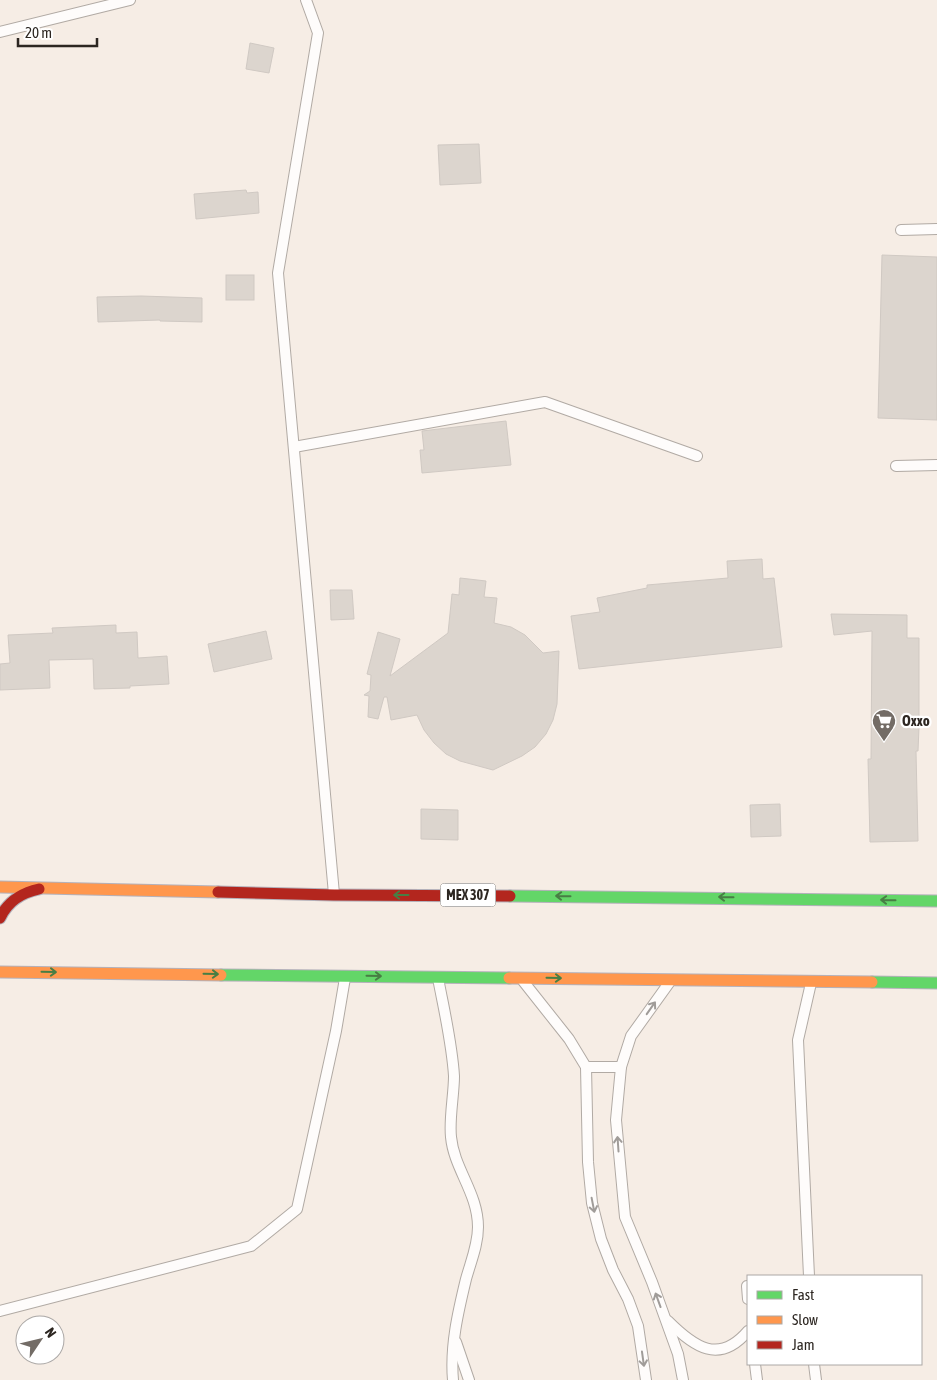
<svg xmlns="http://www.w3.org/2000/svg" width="937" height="1380" font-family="'Asap Condensed',sans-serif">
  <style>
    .building { fill: #dcd5ce; stroke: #d0c9c3 }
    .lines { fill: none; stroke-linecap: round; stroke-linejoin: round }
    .lane-casing { stroke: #b1aaa4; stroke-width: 12 }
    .fast-casing { stroke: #b4b1ba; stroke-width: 13 }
    .slow-casing { stroke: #b4b1ba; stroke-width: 13 }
    .jam-casing { stroke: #b4b1ba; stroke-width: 13 }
    .lane { stroke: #fefcfb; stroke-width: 10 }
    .fast { stroke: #63d668; stroke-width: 11 }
    .slow { stroke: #ff974d; stroke-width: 11 }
    .jam { stroke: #b3261e; stroke-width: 11 }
    .oneway { stroke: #487e44 }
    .oneway2 { stroke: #a09c99 }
    .labels { text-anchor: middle; stroke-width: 4.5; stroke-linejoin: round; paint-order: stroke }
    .shield { fill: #fff; stroke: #6b6764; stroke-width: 1 }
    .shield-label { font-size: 14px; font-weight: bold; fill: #2c2621 }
    .poi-label { font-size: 15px; font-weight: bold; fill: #2c2621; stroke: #fff; text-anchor: start }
  </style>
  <rect width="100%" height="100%" fill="#f6ede5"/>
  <g class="building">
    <path d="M250,43L274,48L269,73L246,69Z"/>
    <path d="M479,144L481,183L440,185L438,145Z"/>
    <path d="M246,190L247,193L258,192L259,213L196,219L194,194Z"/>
    <path d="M882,255L937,257V420L878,418Z"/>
    <rect x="226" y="275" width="28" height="25"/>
    <path d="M141,296L202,298V322L160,321V320L98,322L97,297Z"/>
    <path d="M506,421L511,465L422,473L420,450H424L422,431Z"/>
    <path d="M762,559L763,579L774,578L782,647L579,669L571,616L600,612L597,598L647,588V585L728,578L727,561Z"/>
    <path d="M460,578L486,581L484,597L497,598L494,623L511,627L525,635L543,653L559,651L557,704L553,720L546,734L535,747L522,756L493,770L460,761L446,754L434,743L424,730L417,715L391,720L387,697H384L378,719L368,717L369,696L364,695L370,691L371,675L367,674L378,632L400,639L390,676L448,633L452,594L459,595Z"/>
    <path d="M330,590H352L354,619L331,620Z"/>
    <path d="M831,614L907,615V638H919V727L918,751H916L918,841L870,842L868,759H871L872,631L834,635Z"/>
    <path d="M116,625V633L137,632L138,658L167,656L169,684L130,686V688L94,689L93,659L49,660L50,688L0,690V664L10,663L8,635L53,633L52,628Z"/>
    <path d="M266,631L272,659L214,672L208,644Z"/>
    <path d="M780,804L781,836L751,837L750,805Z"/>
    <path d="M421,809L458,810V840L421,839Z"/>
  </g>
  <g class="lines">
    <g class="lane-casing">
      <g id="lane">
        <path d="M306,0L318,33L278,273L334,894"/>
        <path d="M0,32L130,0"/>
        <path d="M901,230L937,229"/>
        <path d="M294,447L545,402L697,456"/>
        <path d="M896,466L937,465"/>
        <path d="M438,978C444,1010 452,1043 454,1076C454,1095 449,1118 451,1137C454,1169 478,1193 478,1227C478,1245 471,1261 466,1279C458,1312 450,1346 453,1380"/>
        <path d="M523,981L569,1039L586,1067L588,1162L592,1203L601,1239L613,1270L628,1299L638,1326L646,1380"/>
        <path d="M669,983L631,1036L621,1067L616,1120L625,1217L652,1282L678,1354L683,1380"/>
        <path d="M586,1067H621"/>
        <path d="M809,1276L798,1040L811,983"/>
        <path d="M747,1286L748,1299"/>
        <path d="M0,1311L251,1246L297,1209L336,1031L345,978"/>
        <path d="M668,1321C694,1347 719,1365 748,1331"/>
        <path d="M456,1342L469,1380"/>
        <path d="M755,1364L757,1380"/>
        <path d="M814,1364L816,1380"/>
      </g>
    </g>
    <g class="fast-casing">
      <g id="fast">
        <path d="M510,896L937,901"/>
        <path d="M221,975L509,978"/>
        <path d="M872,982L937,983"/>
      </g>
    </g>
    <g class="slow-casing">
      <g id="slow">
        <path d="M0,887L218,892"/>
        <path d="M0,972L221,975"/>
        <path d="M509,978L872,982"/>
      </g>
    </g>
    <g class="jam-casing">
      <g id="jam">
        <path d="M218,892L334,895L510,896"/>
        <path d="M0,918C8,901 21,893 39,889"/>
      </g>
    </g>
    <use href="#lane" class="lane"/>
    <use href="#fast" class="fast"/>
    <use href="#slow" class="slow"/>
    <use href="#jam" class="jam"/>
  </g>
  <defs><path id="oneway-shaft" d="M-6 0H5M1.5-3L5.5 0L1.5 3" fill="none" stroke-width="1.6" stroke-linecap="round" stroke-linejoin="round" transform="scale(1.25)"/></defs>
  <g class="oneway">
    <use href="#oneway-shaft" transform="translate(401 895) rotate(180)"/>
    <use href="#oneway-shaft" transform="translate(563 896) rotate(-179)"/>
    <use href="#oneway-shaft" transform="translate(726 897) rotate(-179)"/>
    <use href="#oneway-shaft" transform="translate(888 900) rotate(-179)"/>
    <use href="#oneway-shaft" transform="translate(49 972) rotate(1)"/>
    <use href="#oneway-shaft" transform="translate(211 974) rotate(1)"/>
    <use href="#oneway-shaft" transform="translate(374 976) rotate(1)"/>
    <use href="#oneway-shaft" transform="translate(554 978) rotate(1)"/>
  </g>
  <g class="oneway2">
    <use href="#oneway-shaft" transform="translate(651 1008) rotate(-55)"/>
    <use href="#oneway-shaft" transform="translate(618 1144) rotate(-94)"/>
    <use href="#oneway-shaft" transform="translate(593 1205) rotate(79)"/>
    <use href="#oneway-shaft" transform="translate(658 1300) rotate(-110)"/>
    <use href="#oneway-shaft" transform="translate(643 1359) rotate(82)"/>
  </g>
  <defs>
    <g id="supermarket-pin" transform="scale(1.25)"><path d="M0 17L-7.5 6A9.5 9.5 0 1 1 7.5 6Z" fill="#736c66" stroke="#fff"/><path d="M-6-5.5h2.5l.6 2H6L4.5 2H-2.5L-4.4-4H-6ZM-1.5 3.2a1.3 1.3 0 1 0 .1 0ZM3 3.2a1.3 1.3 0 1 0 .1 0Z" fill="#fff"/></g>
  </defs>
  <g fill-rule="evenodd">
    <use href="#supermarket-pin" x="884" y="721"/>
  </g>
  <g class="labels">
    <rect class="shield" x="440.5" y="883.5" width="55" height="23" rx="4"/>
    <g class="shield-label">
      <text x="468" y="900">MEX 307</text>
    </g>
    <g class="poi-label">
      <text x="902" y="726">Oxxo</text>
    </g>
  </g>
  <rect x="747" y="1275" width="175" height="90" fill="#ffffff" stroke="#aba8a6"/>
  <rect x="757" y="1291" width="25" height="8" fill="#63d668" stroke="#aba8a6"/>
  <text x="792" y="1300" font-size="15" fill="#2c2621">Fast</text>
  <rect x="757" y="1316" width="25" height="8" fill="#ff974d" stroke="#aba8a6"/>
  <text x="792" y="1325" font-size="15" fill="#2c2621">Slow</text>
  <rect x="757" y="1341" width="25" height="8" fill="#b3261e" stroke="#aba8a6"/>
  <text x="792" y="1350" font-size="15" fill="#2c2621">Jam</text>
  <g transform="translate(40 1340) rotate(55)"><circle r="24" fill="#ffffff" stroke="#aba8a6"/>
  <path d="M0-4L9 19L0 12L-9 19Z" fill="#736c66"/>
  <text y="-8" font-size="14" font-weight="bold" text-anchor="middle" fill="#2c2621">N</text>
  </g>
  <path d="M18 38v8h79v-8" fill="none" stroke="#2c2621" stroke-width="2.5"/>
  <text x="25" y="38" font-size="15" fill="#2c2621" stroke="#ffffff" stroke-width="4" paint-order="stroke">20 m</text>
</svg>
